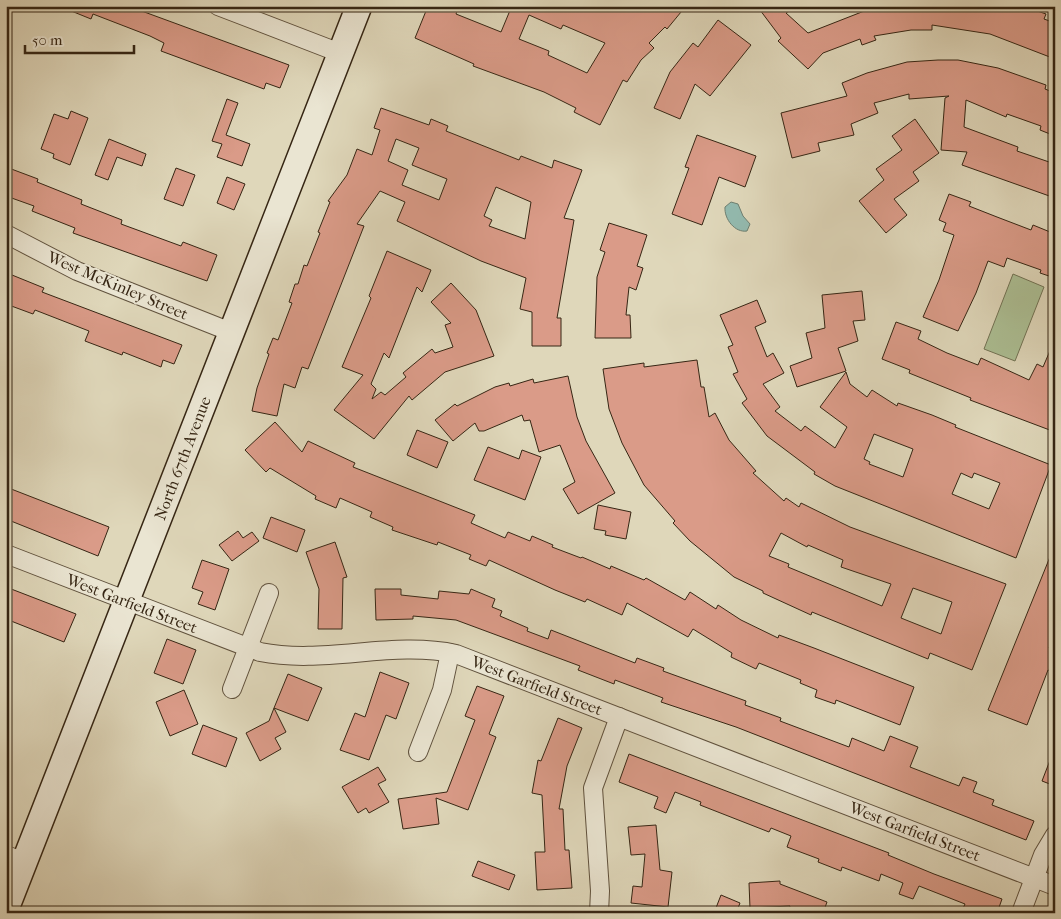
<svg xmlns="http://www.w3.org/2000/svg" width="1061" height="919" font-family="'IM FELL French Canon',serif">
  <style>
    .green { fill: #acbf94; stroke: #717254 }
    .water { fill: #93baaf; stroke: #6e7f71 }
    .building { fill: #da9b88; stroke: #362614; fill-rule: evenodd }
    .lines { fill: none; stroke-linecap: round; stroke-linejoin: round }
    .minor-casing { stroke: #60523e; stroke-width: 20 }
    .secondary-casing { stroke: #362614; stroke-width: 28 }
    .minor { stroke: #eae5d2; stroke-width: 18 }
    .secondary { stroke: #eae5d2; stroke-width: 25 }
    .labels { text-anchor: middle; stroke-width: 4; stroke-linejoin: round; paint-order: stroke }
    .street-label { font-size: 16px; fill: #362614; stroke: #eae5d2 }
  </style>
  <rect width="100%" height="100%" fill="#dfd7ba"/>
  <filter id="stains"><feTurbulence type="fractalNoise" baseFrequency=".004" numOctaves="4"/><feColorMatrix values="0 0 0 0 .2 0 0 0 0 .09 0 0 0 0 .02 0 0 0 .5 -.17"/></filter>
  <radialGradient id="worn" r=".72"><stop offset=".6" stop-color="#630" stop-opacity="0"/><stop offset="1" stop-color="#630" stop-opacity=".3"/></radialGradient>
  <path class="green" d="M1013,274L1044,287L1015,361L984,349Z"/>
  <path class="water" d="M731,202L738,204L743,216L750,224L747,231C735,233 724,219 725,207Z"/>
  <g class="building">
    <path d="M59,6H128L289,65L280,88L266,83L264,89L161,51L164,43L150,36L93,14L91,19Z"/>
    <path d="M428,6H459L456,14L501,32L511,8L508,6H686L667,29L665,27L649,43L654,48L641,60L627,82L623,80L600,125L574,112L576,108L544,92L473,66L474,64L415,38ZM529,15L561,29L563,25L605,43L587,73L548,55L549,51L519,39Z"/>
    <path d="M757,6H798L786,13L808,33L877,6H1023L1046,14L1044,19L1055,23V59L990,34L932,25V30H911L874,36L876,40L862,45L860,39L823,53L808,69L778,41L781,38Z"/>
    <path d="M718,20L751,45L710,96L695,84L680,119L654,108L670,72L693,43L698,47Z"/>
    <path d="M938,60H958L998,68L1046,85L1045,89L1055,93V136L1040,130L1041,126L1007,114L1006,117L966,100L964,127L1018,147L1017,151L1055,164V198L962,165L967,152L941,150L945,98L949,96L909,99V94L874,103L878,113L851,124L854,135L818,143L820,151L792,158L781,113L847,96L842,83L867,73L907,62Z"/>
    <path d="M227,99L238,103L226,135L250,144L242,166L217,157L222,144L212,141Z"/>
    <path d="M381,108L429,125L431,119L448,126L446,131L519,160L521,156L552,168L554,160L582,170L564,218L574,220L557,318H561V346H532V312L520,309L526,278L481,261L397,221L405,202L380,191L357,224L364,226L308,369L302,367L295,388L284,384L277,416L252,411L257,388L269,354L267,353L273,338L278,340L292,303L289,302L295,284H298L304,265L307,266L320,233L318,232L330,202L328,201L347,175L357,149L372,155L380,130L374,128ZM396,139L419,148L412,165L447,179L439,200L402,185L408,170L388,161ZM496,187L531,202L525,239L489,226L492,220L484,216Z"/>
    <path d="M71,111L88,118L70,165L53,158L54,154L41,149L54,114L68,119Z"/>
    <path d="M915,119L939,153L913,172L919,181L894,199L907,215L886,233L859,201L884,180L876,169L902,150L892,136Z"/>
    <path d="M697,135L756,156L745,187L719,177L702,225L672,214L689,168L685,167Z"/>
    <path d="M109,139L146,154L142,166L117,157L108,180L95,175Z"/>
    <path d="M6,167L38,179L37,182L82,200L81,204L122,220L121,224L181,246L183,242L217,255L207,281L73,233L75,228L32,211L34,206L6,196Z"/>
    <path d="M176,168L195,175L183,206L164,199Z"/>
    <path d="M227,177L245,184L234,210L217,203Z"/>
    <path d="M949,194L971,202L969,206L997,217L1031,230L1033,225L1055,234V278L1040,273L1041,270L1007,258L1004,267L988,261L976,293L958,331L923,317L939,280L954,235L943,231L946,223L939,220Z"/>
    <path d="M609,223L647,235L637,266L643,268L636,290L629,287L626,315H630L631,338H595L597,277L605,252L600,250Z"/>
    <path d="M387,251L431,270L422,292L417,287L389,358L384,353L371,384L376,389L372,399L381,392L385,395L406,377L403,373L432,349L435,353L453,347L445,325L451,323L431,302L451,283L476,310L494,356L445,372L412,400L409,396L374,439L334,410L363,375L342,367L371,298L369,296Z"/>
    <path d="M12,275L44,288L42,292L182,345L174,364L163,360L161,367L123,352L122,355L85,341L89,331L35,310L33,314L6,304V289Z"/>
    <path d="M862,291L865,320L853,321L858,341L838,348L846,371L797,387L790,366L812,358L806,333L825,328L822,295Z"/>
    <path d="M757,300L766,322L755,327L767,357L773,353L784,373L763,384L780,407L775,411L801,431L805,426L835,448L847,427L820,407L846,372L850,384L867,397L872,390L897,406L898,403L932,415L956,425L955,427L1051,465L1016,558L835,486L814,474L815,472L767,436L742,403L747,399L733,374L738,372L728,347L733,345L720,315ZM874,434L913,449L903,477L869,464L870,462L864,459ZM961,473L972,478L974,473L1000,483L989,509L952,494Z"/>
    <path d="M896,322L921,331L918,339L947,353L978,365L981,358L1029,380L1037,364L1043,367L1055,339V432L970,400L971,398L909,373L910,370L882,359Z"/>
    <path d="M697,360L701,387H704L709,417L715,413L729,440L756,471L753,473L784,501L786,498L799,507L801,503L850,527L1006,584L972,670L930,653L928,659L812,612L811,615L763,593V591L734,577L690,541L673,523L675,521L644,485L622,443L609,409L603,369L644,363V367ZM781,533L807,547L808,545L843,560L841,567L891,584L882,606L788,567L789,564L769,556ZM913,588L952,602L941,634L901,618Z"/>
    <path d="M568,376L577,417L586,441L615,493L578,514L563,489L575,482L560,445L539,452L530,420L524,421L522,415L484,431H479L475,423L453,441L435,420L455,404L457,406L495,387L509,383L510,386L533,379L534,383Z"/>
    <path d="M275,422L302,452L308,441L355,463L353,467L475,515L471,523L505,538L508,532L530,541L532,536L553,545L552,547L581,558L582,557L610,569L611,566L644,580L646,578L685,600L690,592L716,609L718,605L741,620L778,638L779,635L814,648L914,687L900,725L836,700L835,704L815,697L817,690L800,683L801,680L759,663L756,669L731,657L732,653L693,629L688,637L627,603L622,615L587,599L585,602L555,590L489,560L486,566L469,559L471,555L438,542L437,545L392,530L393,527L370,517L372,512L340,498L336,508L315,499L316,496L270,468L266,472L245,450Z"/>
    <path d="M417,430L448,442L437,468L407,455Z"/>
    <path d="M488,447L519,459L522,450L541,457L525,500L474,480Z"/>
    <path d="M6,487L109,527L98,556L6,519Z"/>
    <path d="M598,505L631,512L626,539L605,535L606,531L594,529Z"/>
    <path d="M271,517L305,530L297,552L263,538Z"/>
    <path d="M238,531L243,538L252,532L259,541L232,561L219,545Z"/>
    <path d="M335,542L347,577L343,578L342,629H318L319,589L306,552Z"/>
    <path d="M1054,547L1055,635L1049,648L1055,650V665L1052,672L1048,670L1027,725L988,710Z"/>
    <path d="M202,560L229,569L215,610L198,604L203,592L192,588Z"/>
    <path d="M6,587L76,614L64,642L6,619Z"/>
    <path d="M375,589H401V595L438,599L439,591L469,594L471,589L495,599L492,607L502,611L500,616L528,628L527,631L548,639L551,630L635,663L637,658L664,668L663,671L746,701L745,705L781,718L780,721L849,747L852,738L884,751L890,736L918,747L910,767L959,786L963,777L977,782L973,792L994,800L992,805L1034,821L1026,840L736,727L661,702L663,698L615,680L614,684L578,670L580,666L456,620L413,616V619L376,620Z"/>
    <path d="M167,639L196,650L183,684L154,673Z"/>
    <path d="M380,672L409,683L396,719L386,715L369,760L340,750L355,713L365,717Z"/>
    <path d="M288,674L322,688L308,721L274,708Z"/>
    <path d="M477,686L504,696L489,734L496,737L468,810L436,798L439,824L403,829L398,799L447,792L475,720L465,716Z"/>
    <path d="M184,690L198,724L170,736L156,702Z"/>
    <path d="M274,708L286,732L275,738L281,749L260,761L246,733L269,721Z"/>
    <path d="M558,718L582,728L567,766L559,809H563L565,850H569L572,888L537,890L535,852H545L542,795L532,793L538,760L541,761Z"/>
    <path d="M203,725L237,738L226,767L192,754Z"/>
    <path d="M1054,750L1055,751V786L1042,781Z"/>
    <path d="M629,754L889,853L888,855L934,874L1002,899L997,913H961L965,904L919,886L913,899L899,894L903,883L881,874L879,881L842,867L841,871L818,862L819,859L787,847L791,836L771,828L769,832L700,805L701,802L675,792L666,813L654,808L658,797L619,782Z"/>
    <path d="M378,767L386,780L378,784L389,802L369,813L366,808L358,813L342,787Z"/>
    <path d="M656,825L660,870L672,872L668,907L631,903L633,886L642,887L645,854L631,855L628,827Z"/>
    <path d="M478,861L515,875L509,890L472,876Z"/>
    <path d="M780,881V884L827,902L823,913H788L790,906L750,908L749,883Z"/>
    <path d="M721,895L740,903L736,913H714Z"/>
  </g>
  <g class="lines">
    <g class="minor-casing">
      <g id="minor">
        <path d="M218,6L340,53"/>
        <path d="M6,234L77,271L231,332"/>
        <path d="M6,554L260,652C325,665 392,640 456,654L1055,886"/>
        <path d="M232,689L269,593"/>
        <path d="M418,752L442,690L450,653"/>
        <path d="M6,855L24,862"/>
        <path d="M599,913L600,891L593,788L619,717"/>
        <path d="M1021,913L1043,855L1055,835"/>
      </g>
    </g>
    <g class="secondary-casing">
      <path id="secondary" d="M6,909L359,6"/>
    </g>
    <use href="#minor" class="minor"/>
    <use href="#secondary" class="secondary"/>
  </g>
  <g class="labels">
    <g class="street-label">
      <text transform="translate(118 285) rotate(23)" y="6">West McKinley Street</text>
      <text transform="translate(182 458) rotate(-69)" y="6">North 67th Avenue</text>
      <text transform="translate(132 603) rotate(21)" y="6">West Garfield Street</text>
      <text transform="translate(537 685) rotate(21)" y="6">West Garfield Street</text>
      <text transform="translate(915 831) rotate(21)" y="6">West Garfield Street</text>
    </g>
  </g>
  <rect width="1061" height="919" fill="none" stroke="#dfd7ba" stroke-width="25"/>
  <rect x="8" y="8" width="1046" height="904" fill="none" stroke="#362614" stroke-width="2.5"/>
  <rect x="12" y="12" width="1036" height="894" fill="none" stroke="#362614"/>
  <path d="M25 45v8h109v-8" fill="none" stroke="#362614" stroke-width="2.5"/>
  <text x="32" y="45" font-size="15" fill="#362614" stroke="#eae5d2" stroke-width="4" paint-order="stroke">50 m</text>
  <rect width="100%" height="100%" filter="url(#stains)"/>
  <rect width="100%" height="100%" fill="url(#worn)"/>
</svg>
